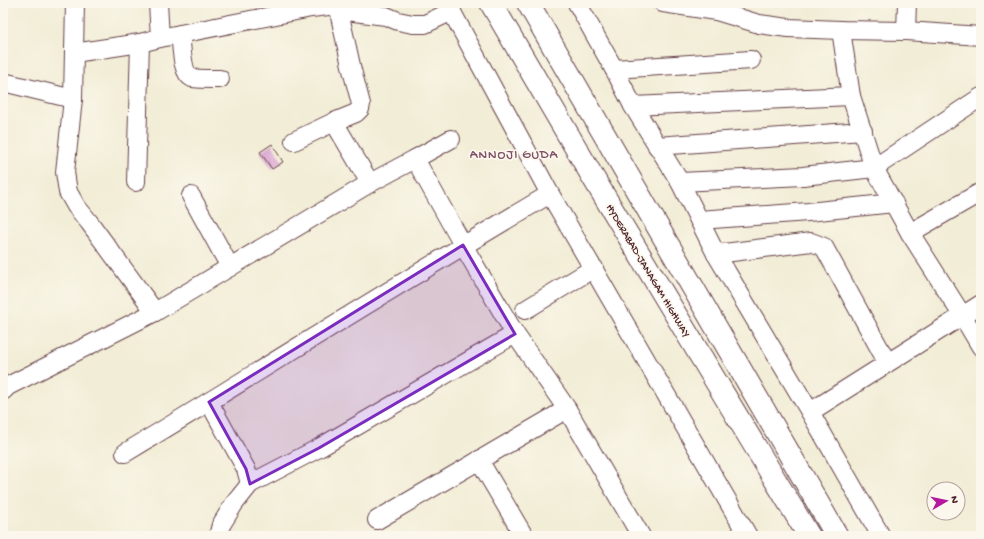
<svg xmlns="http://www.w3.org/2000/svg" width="984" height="539" font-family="'Gochi Hand',sans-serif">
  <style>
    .building { fill: url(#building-back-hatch) }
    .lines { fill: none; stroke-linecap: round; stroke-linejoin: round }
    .minor-casing { stroke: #633e45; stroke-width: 20 }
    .highway-casing { stroke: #633e45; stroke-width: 24 }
    .minor { stroke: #fff; stroke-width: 18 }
    .highway { stroke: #fff; stroke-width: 22 }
    .marked { fill: #7b2cbf; fill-opacity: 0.2; stroke: #7b2cbf; stroke-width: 3; stroke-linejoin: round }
    .labels { text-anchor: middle; stroke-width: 3.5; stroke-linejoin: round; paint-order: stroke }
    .street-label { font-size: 11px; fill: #4a1f2b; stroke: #fbf7ec }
    .quarter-label { font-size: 13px; letter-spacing: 1px; fill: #7e5167; stroke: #fbf7ec }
  </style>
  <defs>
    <pattern id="building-back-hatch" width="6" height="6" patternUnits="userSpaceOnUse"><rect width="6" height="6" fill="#e0add6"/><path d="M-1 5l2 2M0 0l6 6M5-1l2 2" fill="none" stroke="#c294b8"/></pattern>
  </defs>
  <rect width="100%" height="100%" fill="#fbf7ec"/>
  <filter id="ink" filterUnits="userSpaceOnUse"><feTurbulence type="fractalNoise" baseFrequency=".025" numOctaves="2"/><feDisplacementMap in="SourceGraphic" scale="8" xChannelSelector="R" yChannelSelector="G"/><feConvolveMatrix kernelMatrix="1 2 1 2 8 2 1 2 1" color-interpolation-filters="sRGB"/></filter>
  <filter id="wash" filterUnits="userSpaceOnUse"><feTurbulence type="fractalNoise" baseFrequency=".012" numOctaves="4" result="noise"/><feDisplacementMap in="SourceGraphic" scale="16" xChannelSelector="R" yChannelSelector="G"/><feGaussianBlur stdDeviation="0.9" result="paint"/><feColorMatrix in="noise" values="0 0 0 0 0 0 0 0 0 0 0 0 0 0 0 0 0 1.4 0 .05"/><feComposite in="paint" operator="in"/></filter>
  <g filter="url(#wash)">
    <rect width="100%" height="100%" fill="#f2edd6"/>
    <g id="blocks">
      <path class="building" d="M272,144L283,162L272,169L260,152Z"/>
    </g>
  </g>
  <g filter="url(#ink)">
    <use href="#blocks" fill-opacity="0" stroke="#633e45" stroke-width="1"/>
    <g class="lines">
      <g class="minor-casing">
        <g id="minor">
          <path d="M75,3L73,99L65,172L68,192L76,206L89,222L155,312"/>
          <path d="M158,3L160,38"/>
          <path d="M447,3L550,194L748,536"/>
          <path d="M577,3L614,69L633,106L680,182L716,254L810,412L881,536"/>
          <path d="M663,3L716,11L759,24L788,28L841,30L906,31L981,36"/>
          <path d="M841,30L851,96L874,168L910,233L962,315L981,347"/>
          <path d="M906,31L907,3"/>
          <path d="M180,34C182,44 181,73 192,78C197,79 214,79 220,79"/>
          <path d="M74,53L140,43L160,38L311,8L337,5L346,11L386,16L398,21L413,24H425L452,11"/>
          <path d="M614,69L751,60"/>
          <path d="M3,82L73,99"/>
          <path d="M633,106L851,96"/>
          <path d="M334,122L370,183"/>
          <path d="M294,141L334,122L356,113L360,109L361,104L352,70L337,3"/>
          <path d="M657,146L863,131"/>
          <path d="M415,159L451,139"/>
          <path d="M136,182L140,43"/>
          <path d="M680,182L803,176L874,168L981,97"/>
          <path d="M191,196L230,267"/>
          <path d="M699,220L808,212L894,203"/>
          <path d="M910,233L981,192"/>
          <path d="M716,254L811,242L824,247L887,362"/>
          <path d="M525,310L594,268"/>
          <path d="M3,391L8,386L155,312L370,183L415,159L463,245L515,334L567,409L641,536"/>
          <path d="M209,402L246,469L250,484"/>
          <path d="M810,412L981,304"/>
          <path d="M125,453C267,367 407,278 550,194"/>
          <path d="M479,460L524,536"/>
          <path d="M377,520L567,409"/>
          <path d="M218,536L221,525L234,504L250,484L319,448L515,334"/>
        </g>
      </g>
      <g class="highway-casing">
        <g id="highway">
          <path d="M491,3L594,179L809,536"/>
          <path d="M528,3L837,536"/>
        </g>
      </g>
      <use href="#minor" class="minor"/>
      <use href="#highway" class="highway"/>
    </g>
  </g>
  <path class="marked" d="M463,245L515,334L319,448L250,484L246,469L209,402Z"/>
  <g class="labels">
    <g class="street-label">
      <text transform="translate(649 270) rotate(59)" y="4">HYDERABAD-JANAGAM HIGHWAY</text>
    </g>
    <g class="quarter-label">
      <text x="514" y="158">ANNOJI GUDA</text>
    </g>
  </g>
  <rect width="984" height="539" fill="none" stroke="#fbf7ec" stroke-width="16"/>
  <g transform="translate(946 501) rotate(81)"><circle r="19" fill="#fbf7ec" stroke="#b4a19f"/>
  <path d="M0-3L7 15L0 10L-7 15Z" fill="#b5179e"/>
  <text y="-6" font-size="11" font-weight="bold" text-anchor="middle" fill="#4a1f2b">N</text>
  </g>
</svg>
